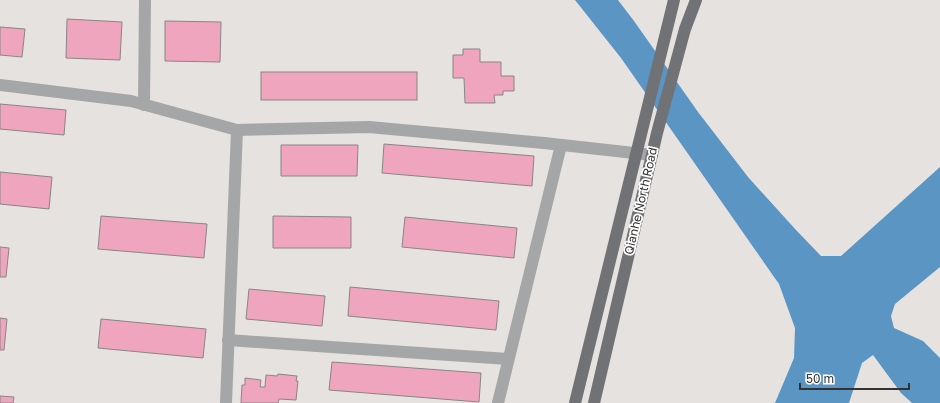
<svg xmlns="http://www.w3.org/2000/svg" width="940" height="403" font-family="'Golos Text',sans-serif">
  <style>
    .water { fill: #5a95c4 }
    .building { fill: #f0a5bf; stroke: #898586 }
    .lines { fill: none; stroke-linecap: round; stroke-linejoin: round }
    .minor { stroke: #a5a6a7; stroke-width: 12 }
    .major { stroke: #717275; stroke-width: 12 }
    .labels { text-anchor: middle; stroke-width: 3.5; stroke-linejoin: round; paint-order: stroke }
    .street-label { font-size: 12px; fill: #343332; stroke: #fff }
  </style>
  <rect width="100%" height="100%" fill="#e6e2e0"/>
  <path class="water" d="M575,0H618L634,21L698,112L748,177L796,230L821,256H841L940,167V267L895,304L891,316L894,328L923,341L940,358V403H912L901,393L873,355L862,363L849,403H775L794,358L795,328L779,284L621,58Z"/>
  <g class="building">
    <path d="M67,19L122,22L120,60L66,58Z"/>
    <path d="M165,21L221,22L220,62L165,61Z"/>
    <path d="M0,27L25,29L22,57L0,55Z"/>
    <path d="M463,49H480V62H501V76H514V91H503V95H494L495,103H465L464,78H453V55H463Z"/>
    <rect x="261" y="72" width="156" height="28"/>
    <path d="M0,104L66,110L64,135L0,129Z"/>
    <path d="M384,144L534,156L532,186L382,173Z"/>
    <path d="M281,145H358L357,176H281Z"/>
    <path d="M0,172L52,177L49,209L0,204Z"/>
    <path d="M101,216L207,224L204,258L98,249Z"/>
    <path d="M273,216L351,217V248H273Z"/>
    <path d="M405,217L517,228L514,258L402,247Z"/>
    <path d="M0,247L9,248L6,277H0Z"/>
    <path d="M350,287L499,301L496,330L348,316Z"/>
    <path d="M249,289L325,296L322,326L246,319Z"/>
    <path d="M0,318L7,319L4,350H0Z"/>
    <path d="M101,319L206,329L203,358L98,348Z"/>
    <path d="M332,362L481,373L479,402L329,390Z"/>
    <path d="M278,374L297,376L296,381H298L296,400L279,399L278,403H241L242,385H245V378L261,380L260,387H265L266,375L277,376Z"/>
    <path d="M0,396L14,397L13,403H0Z"/>
  </g>
  <g class="lines">
    <g class="minor">
      <path d="M0,85L131,101L237,130L369,127L544,143L652,155"/>
      <path d="M144,105L145,0"/>
      <path d="M228,340L508,359"/>
      <path d="M226,403L237,130"/>
      <path d="M498,403L561,145"/>
    </g>
    <g class="major">
      <path d="M575,403L674,0"/>
      <path d="M594,403L657,133L685,29L696,0"/>
    </g>
  </g>
  <g class="labels">
    <g class="street-label">
      <text transform="translate(641 201) rotate(-77)" y="4">Qianhe North Road</text>
    </g>
  </g>
  <path d="M800 383v6h109v-6" fill="none" stroke="#343332" stroke-width="2"/>
  <text x="806" y="383" font-size="12" fill="#343332" stroke="#ffffff" stroke-width="3" paint-order="stroke">50 m</text>
</svg>
